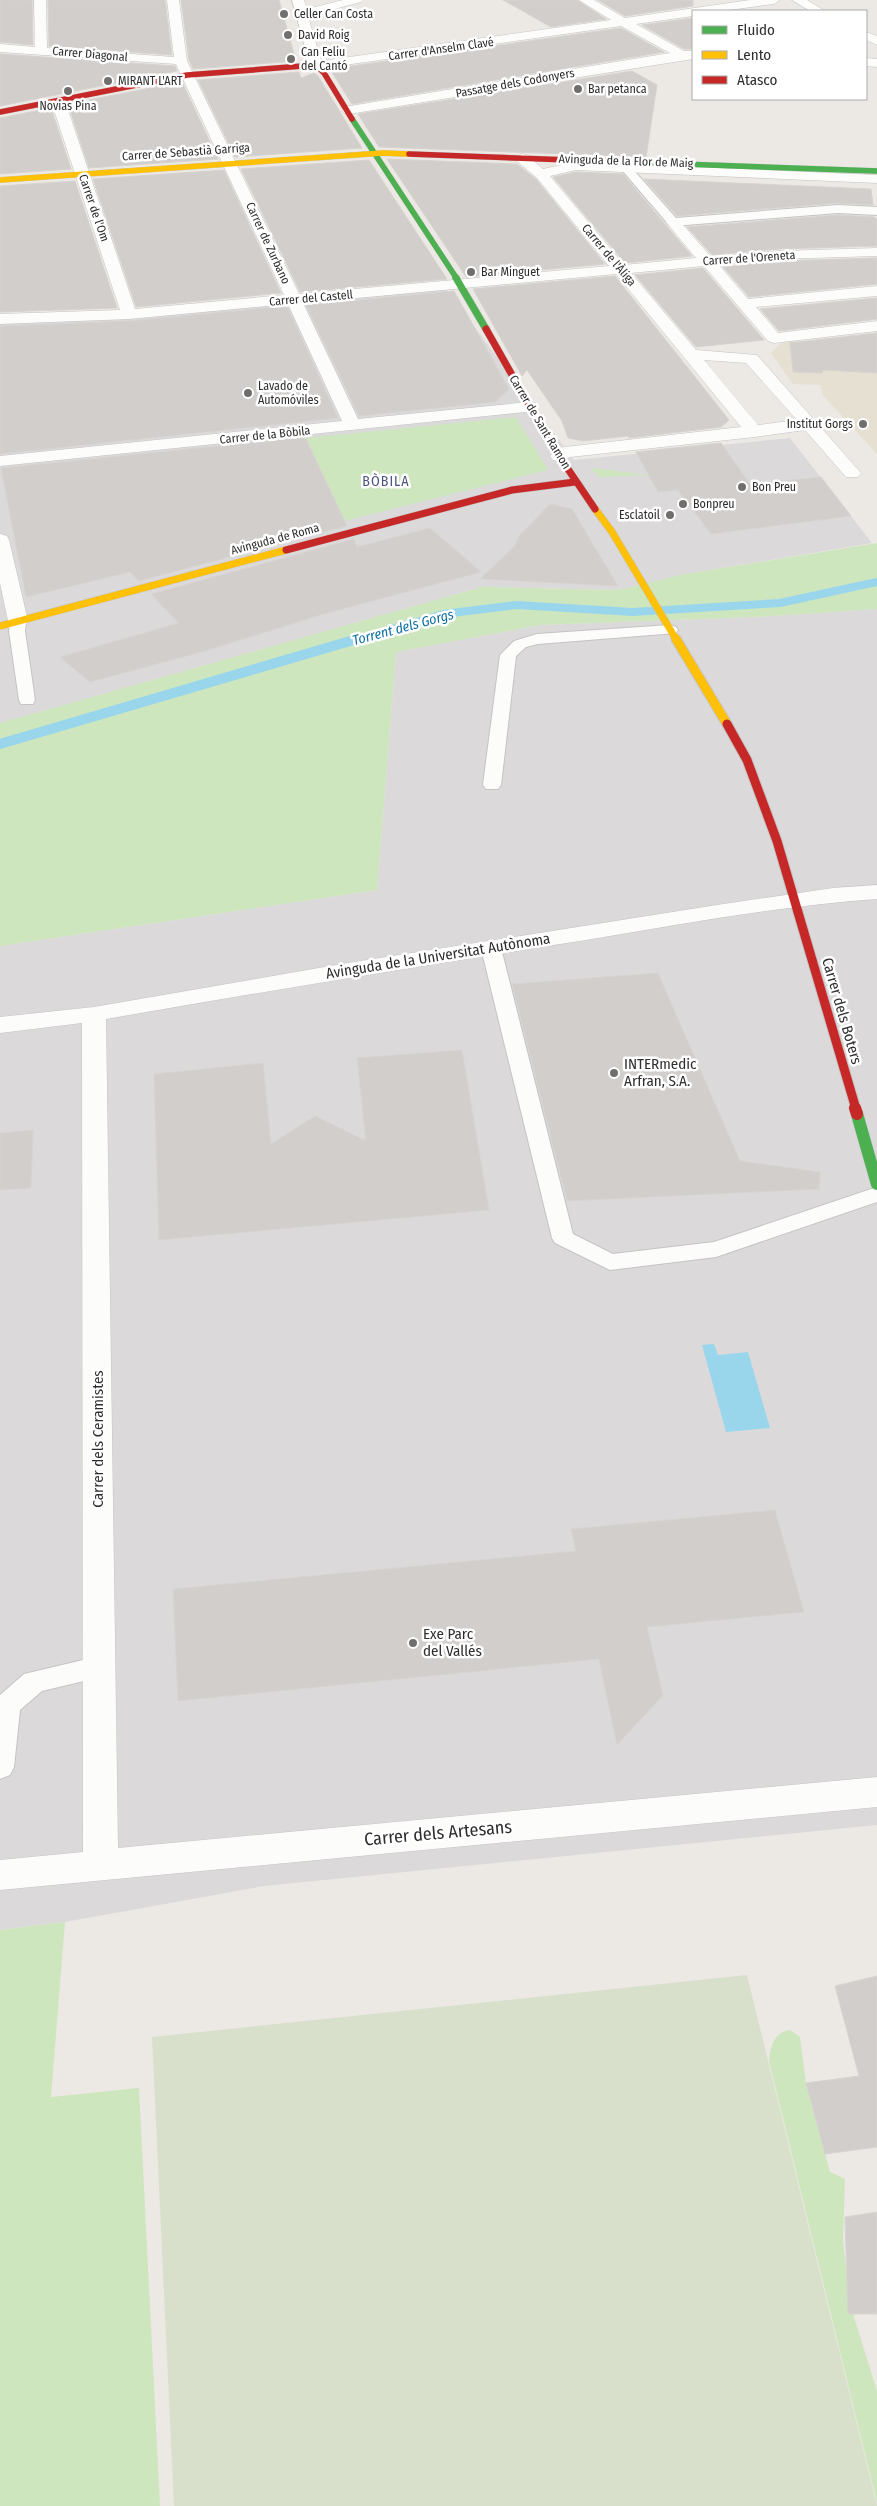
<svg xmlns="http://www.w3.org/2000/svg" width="877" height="2506" font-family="'Fira Sans Condensed',sans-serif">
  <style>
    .industrial { fill: #dcd9db }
    .education { fill: #e6e0d3 }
    .green { fill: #cee6be }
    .cemetery { fill: #d8e0cc }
    .water { fill: #99d6ec }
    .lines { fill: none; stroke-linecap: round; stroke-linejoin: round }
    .stream-far1 { stroke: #99d6ec; stroke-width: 8 }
    .stream { stroke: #99d6ec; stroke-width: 10 }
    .building { fill: #d1cecb; stroke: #d7d4d0 }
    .lane-casing { stroke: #c5c4c5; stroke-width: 2 }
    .street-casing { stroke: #c5c4c5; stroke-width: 1 }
    .fast-far2-casing { stroke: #c5c4c5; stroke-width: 6 }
    .fast-far1-casing { stroke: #c5c4c5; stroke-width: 8 }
    .fast-casing { stroke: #c5c4c5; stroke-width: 13 }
    .slow-far2-casing { stroke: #c5c4c5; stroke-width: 6 }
    .slow-far1-casing { stroke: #c5c4c5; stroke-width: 8 }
    .slow-casing { stroke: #c5c4c5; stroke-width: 11 }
    .jam-far3-casing { stroke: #c5c4c5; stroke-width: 6 }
    .jam-far2-casing { stroke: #c5c4c5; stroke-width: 8 }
    .jam-far1-casing { stroke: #c5c4c5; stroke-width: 11 }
    .jam-casing { stroke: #c5c4c5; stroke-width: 13 }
    .lane { fill: #fcfcfb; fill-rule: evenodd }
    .street { fill: #fcfcfb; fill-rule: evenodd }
    .fast-far2 { stroke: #4caf50; stroke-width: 5.5 }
    .fast-far1 { stroke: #4caf50; stroke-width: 7 }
    .fast { stroke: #4caf50; stroke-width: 12 }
    .slow-far2 { stroke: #ffc107; stroke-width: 5.5 }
    .slow-far1 { stroke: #ffc107; stroke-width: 7 }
    .slow { stroke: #ffc107; stroke-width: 9 }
    .jam-far3 { stroke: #c62828; stroke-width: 5.5 }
    .jam-far2 { stroke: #c62828; stroke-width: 7 }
    .jam-far1 { stroke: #c62828; stroke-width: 9 }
    .jam { stroke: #c62828; stroke-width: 12 }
    .poi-dot { fill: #706f6e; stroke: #fff; stroke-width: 2 }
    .labels { text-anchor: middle; stroke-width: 5; stroke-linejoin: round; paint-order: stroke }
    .far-poi-label { font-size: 12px; fill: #2e2e2e; stroke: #fff; text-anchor: start }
    .far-street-label { font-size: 12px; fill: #2e2e2e; stroke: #fff }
    .far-neighbourhood-label { font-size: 14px; letter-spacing: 1px; fill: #4d5680; stroke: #fff }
    .far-water-label { font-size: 14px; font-style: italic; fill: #0d6fa3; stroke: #fff }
    .street-label { font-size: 15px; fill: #2e2e2e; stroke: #fff }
    .poi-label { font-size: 15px; fill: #2e2e2e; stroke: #fff; text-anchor: start }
    .near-street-label { font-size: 18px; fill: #2e2e2e; stroke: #fff }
  </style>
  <rect width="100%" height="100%" fill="#ece8e4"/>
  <g class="industrial">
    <path d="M446,289L574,460L790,438L872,543L681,575L618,590L482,587L0,723V322Z"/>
    <path d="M877,609V1825L264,1886L65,1922L0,1930V946L377,890L396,652L541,625L774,616Z"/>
  </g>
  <path class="education" d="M788,341L877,346V454L822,394L821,385L793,384L771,353L780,344Z"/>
  <g class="green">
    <path d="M516,417L548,470L345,521L306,438Z"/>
    <path d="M591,468L649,475L599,477Z"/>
    <path d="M877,543V609L774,616L541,625L396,652L377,890L0,946V723L482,587L618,590L680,575Z"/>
    <path d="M65,1922L51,2097L139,2088L160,2506H0V1930Z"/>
    <path d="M790,2030L800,2037L806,2083L830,2172L845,2179L843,2241L848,2284L854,2317L877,2391V2503L769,2061C770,2047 774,2032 790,2030Z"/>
  </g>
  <path class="cemetery" d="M747,1975L877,2506H174L152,2037Z"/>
  <path class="water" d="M714,1344L718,1355L748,1352L770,1428L726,1432L702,1345Z"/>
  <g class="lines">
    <path class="stream-far1" d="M352,641L443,614L517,605L633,612L780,603L877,582"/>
    <path class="stream" d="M0,744L357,639"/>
  </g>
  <g class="building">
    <path d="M0,0H32L33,45L0,42Z"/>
    <path d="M48,0H165L172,55L49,46Z"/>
    <path d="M181,0H279L296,61L193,69L189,60Z"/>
    <path d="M503,0H577L606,19L551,27Z"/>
    <path d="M598,0H693V6L625,16Z"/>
    <path d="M693,18V49H684L642,25Z"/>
    <path d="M621,28L664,52L352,104L330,69Z"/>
    <path d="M0,54L175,66L177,71L0,106Z"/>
    <path d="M632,71L657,85L646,157L379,147L358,114Z"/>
    <path d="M299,72L301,78L314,73L318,76L362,148L235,157L198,80Z"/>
    <path d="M182,82L218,159L89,168L68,104Z"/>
    <path d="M51,108L71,169L0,174V118Z"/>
    <path d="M387,159L517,164L536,179L605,264L466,277Z"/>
    <path d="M369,160L447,279L300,292L241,169Z"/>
    <path d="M224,170L281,293L136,307L93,179Z"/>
    <path d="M576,172L623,174L692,256L625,263L553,177Z"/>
    <path d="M644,179L871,189L873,205L838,203L677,216Z"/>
    <path d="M75,181L117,308L0,312V186Z"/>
    <path d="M838,215L875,217L877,220V246L779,249L712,255L687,227Z"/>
    <path d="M877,258V284L749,297L723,267L779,261Z"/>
    <path d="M703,268L764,340L696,347L635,275Z"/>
    <path d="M615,276L729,420L721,427L629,438L628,436L583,441L568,438L562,421L527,370L522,376L473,289Z"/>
    <path d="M454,291L509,389L495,402L359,416L306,305Z"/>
    <path d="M877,298V319L779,331L760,309Z"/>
    <path d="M287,306L338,418L0,454V326L129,321Z"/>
    <path d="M877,333V373L823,370L822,373L793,372L790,343Z"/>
    <path d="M305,437L347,526L139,581L130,572L26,597L1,468Z"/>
    <path d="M721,443L750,484L821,477L851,516L711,534L678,490L658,492L636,452Z"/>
    <path d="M550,504L572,509L618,586L480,579L515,546L519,536Z"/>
    <path d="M430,528L481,572L327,613L205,651L90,682L60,657L179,623L151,594L354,539L357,547Z"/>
    <path d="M658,973L740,1161L820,1172L819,1189L567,1201L512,984Z"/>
    <path d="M462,1050L489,1210L159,1240L154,1074L263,1063L271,1144L315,1116L366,1141L357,1058Z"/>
    <path d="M33,1130L31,1188L0,1190V1133Z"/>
    <path d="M775,1510L804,1612L647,1627L663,1695L617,1745L599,1659L178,1701L173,1589L576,1551L571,1529Z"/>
    <path d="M877,1976V2147L825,2154L806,2083L859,2076L835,1986Z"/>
    <path d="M877,2212V2314H848L845,2217Z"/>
  </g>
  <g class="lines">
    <g class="lane-casing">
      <g id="lane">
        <path d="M626,165L630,166L676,218L838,205L877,207V215L838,213L673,226L669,225L622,170L620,168Z"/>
        <path d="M18,616L26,621L25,631L35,700L33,704H21L19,700L9,631L10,621Z"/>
        <path d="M670,625L676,627L678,630L676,633L538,644L526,647L516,656L501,785L498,789H486L483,785L500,655L514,641L537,634Z"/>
        <path d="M491,942L498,944L501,948L573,1234L613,1254L714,1242L877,1187V1202L716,1257L610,1270L555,1243L552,1238L481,948L484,944Z"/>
        <path d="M100,1656L109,1659L113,1667L109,1675L42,1691L20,1710L14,1767L10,1775L0,1779V1695L24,1674Z"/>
      </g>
    </g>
    <g class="street-casing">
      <g id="street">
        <path d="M34,0H46L47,48L174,57L167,0H179L187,61L299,294L609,266L537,178L517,161L515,158L522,154L527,155L543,169L576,162L877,175V183L576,170L550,176L624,265L696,258L666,222L673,218L678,219L711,257L779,251L877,248V256L779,259L719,265L748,299L877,286V296L756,307L778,333L877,321V331L774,343L768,341L704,266L631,273L696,350L757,355L861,473L858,477H846L805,430L755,437L570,457L559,461L553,460L550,456L559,448L565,447L741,427L616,274L303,303L358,419L529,402L535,403L537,407L535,411L0,466V456L342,421L288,304L129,319L0,324V314L120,310L51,101L58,97L65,101L135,309L284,295L176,64L0,52V44L35,47ZM704,360L746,363L797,420L758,425Z"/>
        <path d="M292,0H304L307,9L343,0H363L361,2L308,16L321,61L611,20L579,0H594L625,18L750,0H780L774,4L722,11H693V16L636,24L684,51H693V59L349,114L344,113L342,110L344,107L670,53L621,26L316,69L310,65Z"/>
        <path d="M792,0H807L825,11H810Z"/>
        <path d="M866,32L877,36V45L866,40Z"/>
        <path d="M866,58L877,59V67L866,66Z"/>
        <path d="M0,534L7,536L9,540L28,621L25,625H11L8,621L0,583Z"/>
        <path d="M877,885V899C779,906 682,924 586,940C426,965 266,991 106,1019L118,1848L877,1777V1807L0,1890V1860L83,1852L82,1023L0,1033V1017L94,1007L342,964L717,905L833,888Z"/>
      </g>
    </g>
    <g class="fast-far2-casing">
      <g id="fast-far2">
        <path d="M352,119L457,279"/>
        <path d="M597,161L877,171"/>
      </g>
    </g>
    <g class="fast-far1-casing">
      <path id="fast-far1" d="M456,278L486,329"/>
    </g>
    <g class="fast-casing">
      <path id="fast" d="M857,1114L877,1184"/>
    </g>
    <g class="slow-far2-casing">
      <path id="slow-far2" d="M0,180L383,153L409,154"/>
    </g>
    <g class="slow-far1-casing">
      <g id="slow-far1">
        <path d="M595,509L612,532L677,641"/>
        <path d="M0,626L286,550"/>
      </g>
    </g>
    <g class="slow-casing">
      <path id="slow" d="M676,639L727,724"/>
    </g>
    <g class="jam-far3-casing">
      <g id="jam-far3">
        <path d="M0,112L187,75L316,65L324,73L352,119"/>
        <path d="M409,154L597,161"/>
      </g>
    </g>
    <g class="jam-far2-casing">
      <g id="jam-far2">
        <path d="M486,329L551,444L595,509"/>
        <path d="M286,550L512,490L575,482"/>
      </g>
    </g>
    <g class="jam-far1-casing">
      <path id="jam-far1" d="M727,724L747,760L777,841L856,1109"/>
    </g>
    <g class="jam-casing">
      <path id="jam" d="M855,1108L857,1114"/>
    </g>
    <use href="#lane" class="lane"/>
    <use href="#street" class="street"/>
    <use href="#fast-far2" class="fast-far2"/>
    <use href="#fast-far1" class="fast-far1"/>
    <use href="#fast" class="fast"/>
    <use href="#slow-far2" class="slow-far2"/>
    <use href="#slow-far1" class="slow-far1"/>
    <use href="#slow" class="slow"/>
    <use href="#jam-far3" class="jam-far3"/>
    <use href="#jam-far2" class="jam-far2"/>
    <use href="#jam-far1" class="jam-far1"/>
    <use href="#jam" class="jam"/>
  </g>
  <g class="poi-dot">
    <circle cx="284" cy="14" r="5"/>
    <circle cx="288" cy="35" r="5"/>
    <circle cx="291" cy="59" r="5"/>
    <circle cx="108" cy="81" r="5"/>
    <circle cx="578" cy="89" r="5"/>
    <circle cx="68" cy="91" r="5"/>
    <circle cx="471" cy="272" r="5"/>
    <circle cx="248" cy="393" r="5"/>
    <circle cx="863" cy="424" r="5"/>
    <circle cx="742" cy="487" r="5"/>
    <circle cx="683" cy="504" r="5"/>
    <circle cx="670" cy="515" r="5"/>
    <circle cx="614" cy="1073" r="5"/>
    <circle cx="413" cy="1643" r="5"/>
  </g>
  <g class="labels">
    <g class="far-poi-label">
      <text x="294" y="18">Celler Can Costa</text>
      <text x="298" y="39">David Roig</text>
      <text x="301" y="56">Can Feliu<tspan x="301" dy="14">del Cantó</tspan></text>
      <text x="118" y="85">MIRANT L'ART</text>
      <text x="588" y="93">Bar petanca</text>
      <text x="68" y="110" text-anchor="middle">Novias Pina</text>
      <text x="481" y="276">Bar Minguet</text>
      <text x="258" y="390">Lavado de<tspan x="258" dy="14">Automóviles</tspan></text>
      <text x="853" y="428" text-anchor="end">Institut Gorgs</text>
      <text x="752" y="491">Bon Preu</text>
      <text x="693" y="508">Bonpreu</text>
      <text x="660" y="519" text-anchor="end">Esclatoil</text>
    </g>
    <g class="far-street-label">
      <text transform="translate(441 49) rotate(-8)" y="4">Carrer d'Anselm Clavé</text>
      <text transform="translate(90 54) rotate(5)" y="4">Carrer Diagonal</text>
      <text transform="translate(515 83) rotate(-10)" y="4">Passatge dels Codonyers</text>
      <text transform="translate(186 152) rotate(-4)" y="4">Carrer de Sebastià Garriga</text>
      <text transform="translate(626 161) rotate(2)" y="4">Avinguda de la Flor de Maig</text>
      <text transform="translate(94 208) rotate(71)" y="4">Carrer de l'Om</text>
      <text transform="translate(268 243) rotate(65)" y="4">Carrer de Zurbano</text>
      <text transform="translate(609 255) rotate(50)" y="4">Carrer de l'Àliga</text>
      <text transform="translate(749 258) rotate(-4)" y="4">Carrer de l'Oreneta</text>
      <text transform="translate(311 298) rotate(-5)" y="4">Carrer del Castell</text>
      <text transform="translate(540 422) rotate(59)" y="4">Carrer de Sant Ramon</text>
      <text transform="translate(265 435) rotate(-6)" y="4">Carrer de la Bòbila</text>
      <text transform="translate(275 539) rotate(-15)" y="4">Avinguda de Roma</text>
    </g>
    <g class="far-neighbourhood-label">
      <text x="386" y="486">BÒBILA</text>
    </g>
    <g class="far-water-label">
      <text transform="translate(403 627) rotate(-15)" y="5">Torrent dels Gorgs</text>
    </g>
    <g class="street-label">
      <text transform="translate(438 956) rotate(-9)" y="5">Avinguda de la Universitat Autònoma</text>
      <text transform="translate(842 1011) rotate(74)" y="5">Carrer dels Boters</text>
      <text transform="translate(98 1439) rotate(-90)" y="5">Carrer dels Ceramistes</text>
    </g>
    <g class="poi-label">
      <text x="624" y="1069">INTERmedic<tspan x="624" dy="17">Arfran, S.A.</tspan></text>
      <text x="423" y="1639">Exe Parc<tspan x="423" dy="17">del Vallés</tspan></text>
    </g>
    <g class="near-street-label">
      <text transform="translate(438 1833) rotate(-5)" y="6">Carrer dels Artesans</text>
    </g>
  </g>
  <rect x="692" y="10" width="175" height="90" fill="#ffffff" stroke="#ababab"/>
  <rect x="702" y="26" width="25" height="8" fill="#4caf50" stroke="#ababab"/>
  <text x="737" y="35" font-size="15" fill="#2e2e2e">Fluido</text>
  <rect x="702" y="51" width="25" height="8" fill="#ffc107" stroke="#ababab"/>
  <text x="737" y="60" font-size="15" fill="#2e2e2e">Lento</text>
  <rect x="702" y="76" width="25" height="8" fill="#c62828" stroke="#ababab"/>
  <text x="737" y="85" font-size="15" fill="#2e2e2e">Atasco</text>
</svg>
